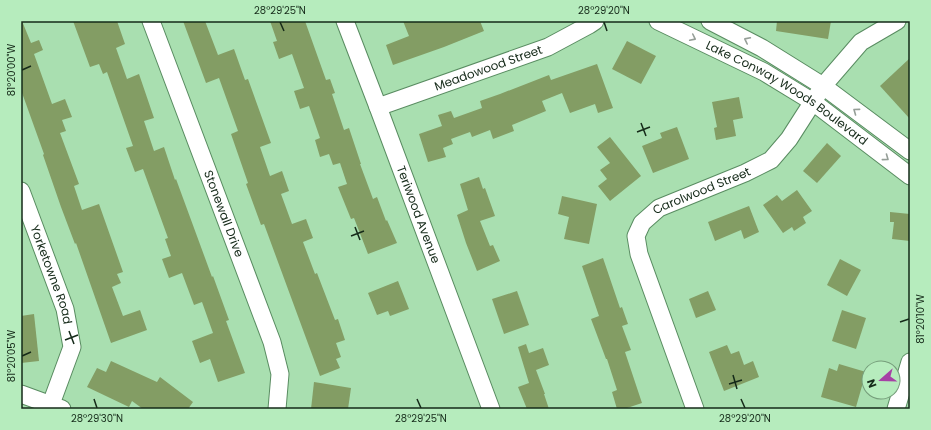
<svg xmlns="http://www.w3.org/2000/svg" width="931" height="430" font-family="Poppins,sans-serif">
  <style>
    .building { fill: #839d64 }
    .lines { fill: none; stroke-linecap: round; stroke-linejoin: round }
    .minor-casing { stroke: #598c61; stroke-width: 19 }
    .minor { stroke: #fff; stroke-width: 17 }
    .oneway { stroke: #969f98 }
    .ticks { fill: none; stroke: #152a19; stroke-width: 1.5 }
    .labels { text-anchor: middle; stroke-width: 4; stroke-linejoin: round; paint-order: stroke }
    .street-label { font-size: 12px; fill: #152a19; stroke: #b6ecbd }
    .neatline { fill: none; stroke: #152a19; stroke-width: 1.5 }
    .ticks-label { font-size: 10px; text-anchor: middle; fill: #152a19 }
  </style>
  <rect width="100%" height="100%" fill="#a9dfb0"/>
  <g class="building">
    <path d="M21,21H22L31,43L39,40L43,50L34,54L52,104L65,99L72,117L62,120L66,131L60,133L79,184L74,186L82,210L99,204L123,272L117,274L121,283L112,287L123,316L140,310L147,330L111,343L76,243L75,244L61,207L43,155L44,154L21,90Z"/>
    <path d="M73,21H117L125,44L116,48L127,79L139,74L154,118L144,121L154,151L164,147L175,180L176,179L212,277L213,276L229,320L226,321L245,373L218,382L210,359L200,363L192,341L213,333L202,302L194,305L182,273L169,278L162,259L171,256L165,239L168,238L143,169L135,172L126,148L133,146L107,72L103,74L99,64L90,67Z"/>
    <path d="M183,21H205L218,55L234,49L245,80L248,79L271,143L260,147L270,176L282,171L289,191L281,194L292,224L306,219L313,238L303,242L315,274L317,273L335,320L338,319L345,340L336,343L341,357L336,359L340,368L320,376L264,224L261,225L246,184L248,183L231,134L238,131L219,78L206,83Z"/>
    <path d="M270,21H305L326,80L330,79L335,93L332,94L344,130L349,128L361,164H360L373,199L377,197L386,221L387,220L397,243L368,254L354,218L351,219L338,187L347,184L340,163L333,165L329,154L320,157L315,140L320,138L309,106L300,109L294,91L304,88L292,54L279,59L273,42L277,41Z"/>
    <path d="M403,21H480L484,31L444,47L393,65L386,45L409,36Z"/>
    <path d="M777,21H831L828,39L776,31Z"/>
    <path d="M627,41L656,56L641,84L612,69Z"/>
    <path d="M910,58V119L880,86Z"/>
    <path d="M597,64L613,108L598,113L595,104L570,113L562,93L542,101L546,111L512,125L514,131L493,139L490,130L472,137L470,132L451,139L453,144L443,148L446,157L428,162L419,134L442,126L438,115L451,111L454,118L482,108L480,101L500,94L549,75L551,80Z"/>
    <path d="M739,97L743,118L733,120L736,136L716,140L714,128L717,127L712,102Z"/>
    <path d="M677,127L689,159L653,173L642,146L662,138L660,133Z"/>
    <path d="M610,137L641,176L610,201L598,186L607,179L600,170L610,163L597,147Z"/>
    <path d="M827,143L841,156L817,183L803,171Z"/>
    <path d="M479,177L483,189L485,188L495,216L480,221L490,246L493,245L500,261L477,271L466,243L457,215L468,210L460,184Z"/>
    <path d="M797,190L812,211L803,217L806,223L794,231L792,227L783,233L763,205L777,195L782,201Z"/>
    <path d="M562,196L597,204L589,244L564,239L569,217L558,214Z"/>
    <path d="M749,206L759,232L744,239L741,230L715,241L708,222Z"/>
    <path d="M890,212L910,214V241L892,239L894,222H890Z"/>
    <path d="M603,258L620,308L622,307L628,324L622,326L631,350L625,352L642,403L624,409H617L612,392L617,390L607,359H606L591,319L599,316L582,266Z"/>
    <path d="M840,259L861,270L847,296L827,285Z"/>
    <path d="M398,281L409,309L390,316L388,311L377,315L368,293Z"/>
    <path d="M517,291L529,325L504,334L492,299Z"/>
    <path d="M708,291L716,310L696,318L689,299Z"/>
    <path d="M842,310L866,318L856,349L832,341Z"/>
    <path d="M34,314L39,361L21,363V316Z"/>
    <path d="M526,344L529,353L543,348L549,365L536,370L545,394H544L549,409H527L518,387L529,383L518,347Z"/>
    <path d="M727,345L731,354L739,351L744,365L753,361L759,377L724,391L709,352Z"/>
    <path d="M111,361L157,382L160,377L193,402L188,409H143L132,401L129,407L87,387L97,368L106,372Z"/>
    <path d="M839,364L866,372L856,407L821,397L829,368L837,371Z"/>
    <path d="M314,382L351,388L348,409H311Z"/>
  </g>
  <g class="lines">
    <g class="minor-casing">
      <g id="minor">
        <path id="s1" d="M151,21L272,342L280,374L277,409"/>
        <path id="s2" d="M345,21L378,107L491,409"/>
        <path id="s3" d="M658,21L764,72L813,102L910,176"/>
        <path d="M710,21L762,48L823,86L910,151"/>
        <path id="s4" d="M378,107L548,47L589,25L595,21"/>
        <path id="s5" d="M21,191L65,309L72,347L51,404"/>
        <path d="M21,394L62,409"/>
        <path id="s6" d="M695,409L639,254L636,236L642,223L659,208L745,173L771,160L789,139L823,86L861,42L897,21"/>
        <path d="M896,409L910,362"/>
      </g>
    </g>
    <use href="#minor" class="minor"/>
  </g>
  <defs><path id="oneway-chevron" d="M-2-3.5L2.5 0L-2 3.5" fill="none" stroke-width="1.6" stroke-linecap="round" stroke-linejoin="round"/></defs>
  <g class="oneway">
    <use href="#oneway-chevron" transform="translate(693 38) rotate(26)"/>
    <use href="#oneway-chevron" transform="translate(747 40) rotate(-153)"/>
    <use href="#oneway-chevron" transform="translate(856 111) rotate(-144)"/>
    <use href="#oneway-chevron" transform="translate(886 158) rotate(36)"/>
  </g>
  <path class="ticks" d="M280,22L284,31M604,22L607,31M22,70L31,66M641,123L646,136M637,132L650,127M355,227L360,240M351,236L364,231M900,322L909,319M69,331L74,344M65,340L78,335M22,356L31,352M733,375L737,389M729,384L742,380M94,399L97,408M417,399L421,408M741,399L745,408"/>
  <g class="labels">
    <g class="street-label">
      <text dy="4" stroke="none"><textPath href="#s4" startOffset="117">Meadowood Street</textPath></text>
      <text dy="4" stroke="none"><textPath href="#s3" startOffset="148">Lake Conway Woods Boulevard</textPath></text>
      <text dy="4" stroke="none"><textPath href="#s6" startOffset="266">Carolwood Street</textPath></text>
      <text dy="4" stroke="none"><textPath href="#s1" startOffset="206">Stonewall Drive</textPath></text>
      <text dy="4" stroke="none"><textPath href="#s2" startOffset="207">Teriwood Avenue</textPath></text>
      <text dy="4" stroke="none"><textPath href="#s5" startOffset="89">Yorketowne Road</textPath></text>
    </g>
  </g>
  <rect width="931" height="430" fill="none" stroke="#b6ecbd" stroke-width="44"/>
  <g transform="translate(881 380) rotate(250)"><circle r="19" fill="#b6ecbd" stroke="#769e7b"/>
  <path d="M0-3L7 15L0 10L-7 15Z" fill="#a641a5"/>
  <text y="-6" font-size="11" font-weight="bold" text-anchor="middle" fill="#152a19">N</text>
  </g>
  <rect x="22" y="22" width="887" height="386" class="neatline"/>
  <g class="ticks-label">
    <text x="280" y="14">28°29'25"N</text>
    <text x="604" y="14">28°29'20"N</text>
    <text transform="translate(11 70) rotate(-90)" y="4">81°20'00"W</text>
    <text transform="translate(920 319) rotate(-90)" y="4">81°20'10"W</text>
    <text transform="translate(11 356) rotate(-90)" y="4">81°20'05"W</text>
    <text x="97" y="422">28°29'30"N</text>
    <text x="421" y="422">28°29'25"N</text>
    <text x="745" y="422">28°29'20"N</text>
  </g>
</svg>
